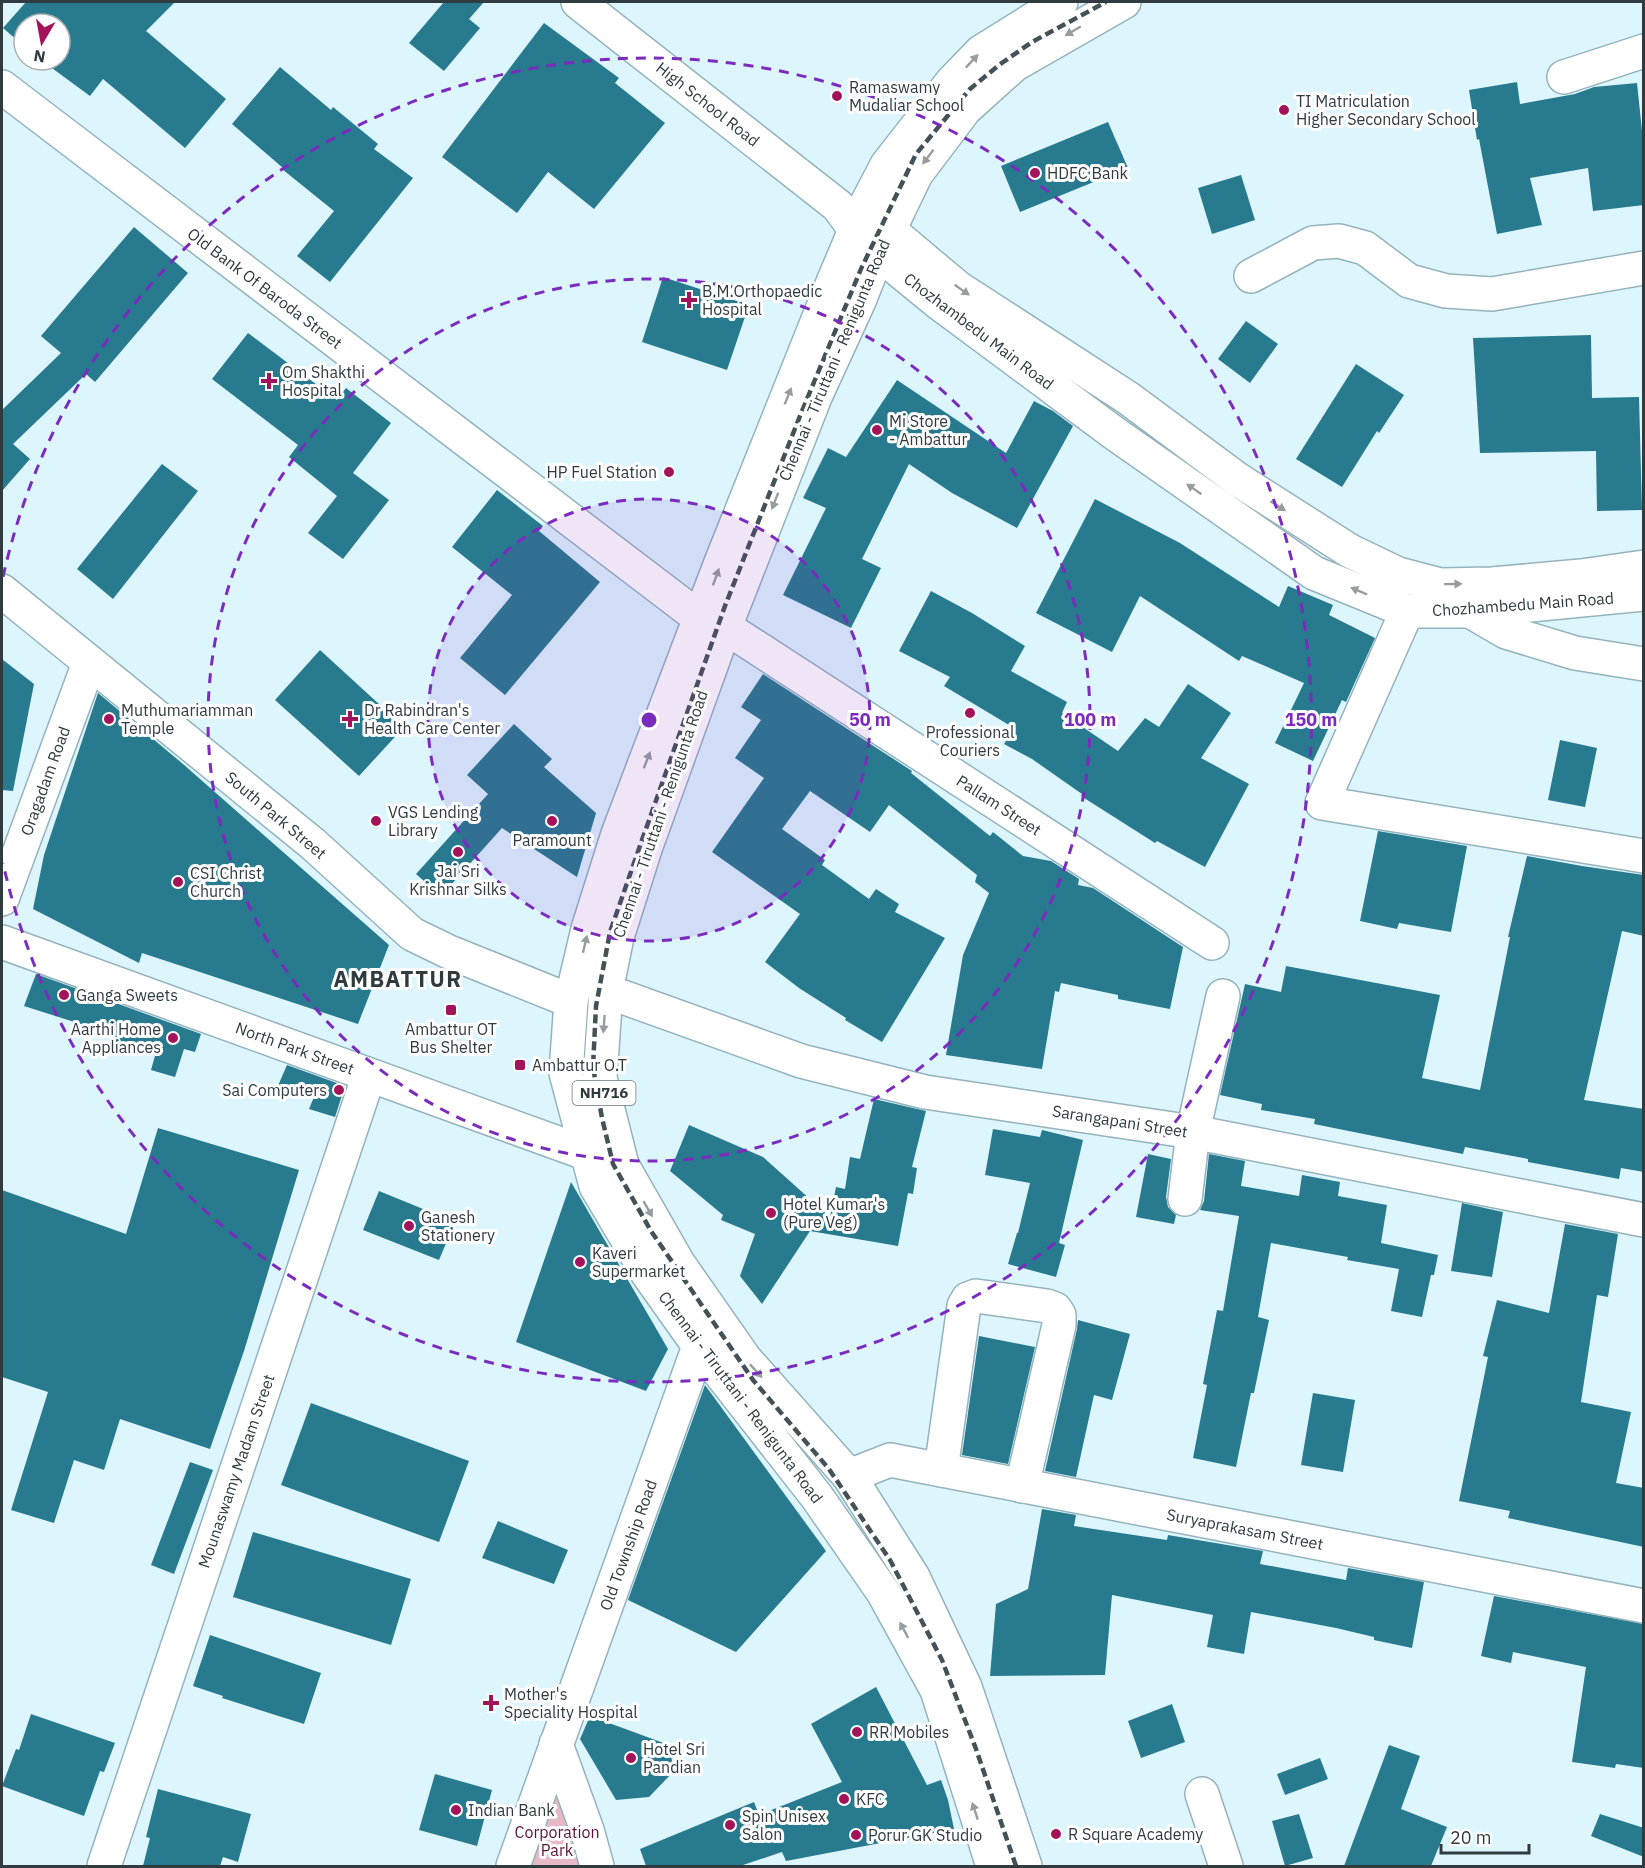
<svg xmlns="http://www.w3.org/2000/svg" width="1645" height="1868" font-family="'IBM Plex Sans',sans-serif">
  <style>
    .green { fill: #e7b8c6 }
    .building { fill: #287a8e }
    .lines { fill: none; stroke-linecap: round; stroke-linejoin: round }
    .minor-casing { stroke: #94b3bc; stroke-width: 36 }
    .major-casing { stroke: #94b3bc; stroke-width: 36 }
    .highway-casing { stroke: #94b3bc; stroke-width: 36 }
    .minor { stroke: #fff; stroke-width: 33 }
    .major { stroke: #fff; stroke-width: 33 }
    .highway { stroke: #fff; stroke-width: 33 }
    .rail { stroke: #445257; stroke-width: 4.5; stroke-dasharray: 9 4.5; stroke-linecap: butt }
    .oneway { fill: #979d9f }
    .ring { fill: none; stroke: #7b2cbf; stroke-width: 3; stroke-dasharray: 10 8 }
    .poi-dot { fill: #a2135a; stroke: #fff; stroke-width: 2 }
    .labels { text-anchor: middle; stroke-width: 6; stroke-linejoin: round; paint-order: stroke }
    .shield { fill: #fff; stroke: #6d7679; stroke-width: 1.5 }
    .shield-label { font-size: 15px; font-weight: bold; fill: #2f3b3f }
    .poi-label { font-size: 16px; fill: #2f3b3f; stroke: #fff; text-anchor: start }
    .street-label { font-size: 16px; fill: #2f3b3f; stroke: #fff }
    .park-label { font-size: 16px; fill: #601336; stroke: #fff }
    .district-label { font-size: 22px; font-weight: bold; letter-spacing: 1.5px; fill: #2f3b3f; stroke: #fff }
    .centre { fill: #7b2cbf; stroke: #fff; stroke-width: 3 }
    .ring-label { font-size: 18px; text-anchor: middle; font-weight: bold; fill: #7b2cbf; stroke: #fff; stroke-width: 6; stroke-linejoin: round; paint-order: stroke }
  </style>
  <rect width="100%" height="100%" fill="#ddf6fe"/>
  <path class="green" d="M559,1774L590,1866H522Z"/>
  <g class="building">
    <path d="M26,2H175L146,31L226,99L185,148L103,79L90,96L41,60H60V24H24V46L3,28Z"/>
    <path d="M444,2H484L469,19L480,28L444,71L409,43Z"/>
    <path d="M544,23L619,78L615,83L665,123L594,209L548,172L517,213L442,157Z"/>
    <path d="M280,67L331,110L333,107L378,144L374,149L413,178L330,282L297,256L334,211L282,169L283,168L232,124Z"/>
    <path d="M1517,82L1520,104L1575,94L1594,87L1637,83L1644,150V205L1593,211L1588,168L1530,178L1542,225L1497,234L1479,139L1477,140L1469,90Z"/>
    <path d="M1108,122L1128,168L1020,212L1001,166Z"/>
    <path d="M1241,175L1255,220L1212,234L1198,188Z"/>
    <path d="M134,227L188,273L95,382L86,374L13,444L30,459L2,491V410L61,353L41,336Z"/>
    <path d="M663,277L749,305L727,370L642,342Z"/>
    <path d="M1246,321L1278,344L1250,383L1218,359Z"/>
    <path d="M248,333L337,400L346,388L391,423L353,473L389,500L343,559L308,533L337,496L289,457L298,445L212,379Z"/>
    <path d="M1591,335L1592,398L1639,397L1642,510L1597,511L1596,451L1480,453L1473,338Z"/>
    <path d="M1356,364L1404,395L1379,433L1377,431L1342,487L1296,459Z"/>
    <path d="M897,380L1006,453L1034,401L1053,411L1073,426L1017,528L952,493L909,464L862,559L881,568L851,628L783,595L826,508L803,498L828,448L846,457Z"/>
    <path d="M162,464L198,491L113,599L77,569Z"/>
    <path d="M497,490L543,526L539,531L600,582L505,695L460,658L512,595L452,547Z"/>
    <path d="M1095,499L1180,543L1279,607L1288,586L1333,605L1329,615L1375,638L1346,702L1342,700L1313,761L1275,743L1304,683L1242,656L1239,661L1140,596L1112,652L1036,613Z"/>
    <path d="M931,591L972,613L1025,646L1011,671L1067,702L1062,713L1118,751L1145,718L1159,727L1188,684L1231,713L1201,758L1249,784L1205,867L1157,841L1155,843L1081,796L1082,794L1032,759L1004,744L1014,728L944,686L950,677L899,651Z"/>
    <path d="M320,650L404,727L359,776L275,700Z"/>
    <path d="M2,659L34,684L13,791L2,790Z"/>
    <path d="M763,674L912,771L911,773L990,836L993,832L1023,856L1051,861L1079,879L1078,885L1093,888L1183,947L1170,1009L1118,999V995L1061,983L1059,992L1055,991L1042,1069L946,1055L963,955L989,893L975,882L977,875L889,805L870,832L810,791L782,829L825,860L822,865L869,899L876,889L899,904L895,912L945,938L882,1042L845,1020L846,1018L799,988L765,962L800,914L712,852L764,778L735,758L761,720L741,707Z"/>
    <path d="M98,693L183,764L389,945L358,1024L142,953L139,963L33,909L44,855Z"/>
    <path d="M514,724L552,759L544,767L596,813L577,877L502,828L441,896L416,874L488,794L467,775Z"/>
    <path d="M1560,740L1597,748L1585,807L1548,800Z"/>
    <path d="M1378,831L1467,846L1451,932L1399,923L1397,929L1360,921Z"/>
    <path d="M1527,856L1582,866L1644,875V936L1622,931L1584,1100L1644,1109V1172L1621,1168L1619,1179L1528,1162V1159L1465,1147L1463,1154L1314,1124L1315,1119L1261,1110L1262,1104L1220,1095L1245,984L1281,992L1286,966L1440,995L1422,1078L1480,1090L1510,937H1508Z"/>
    <path d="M36,974L201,1034L195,1052L184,1049L175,1077L151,1070L156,1052L88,1032L90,1027L24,1006Z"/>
    <path d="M287,1065L345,1086L335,1117L309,1109L314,1097L277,1088Z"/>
    <path d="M874,1099L926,1111L912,1167L917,1168L913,1194L908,1193L898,1246L810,1231L762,1304L740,1276L755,1234L721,1220L723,1215L670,1171L689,1125L763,1157L830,1217L836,1187L845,1189L850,1157L860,1159Z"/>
    <path d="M158,1128L299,1170L244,1351L210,1449L120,1419L104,1470L74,1460L54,1523L11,1510L48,1392L2,1377V1190L126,1234Z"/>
    <path d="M993,1129L1040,1137L1042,1130L1083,1140L1059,1243L1065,1245L1056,1277L1008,1264L1017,1233H1018L1030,1183L985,1175Z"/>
    <path d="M1148,1154L1171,1159L1166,1197L1168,1207L1176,1215L1174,1224L1136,1217Z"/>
    <path d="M1209,1154L1245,1161L1241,1186L1299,1196L1302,1175L1340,1182L1338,1196L1387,1205L1381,1243L1438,1255L1434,1275H1431L1422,1317L1391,1311L1399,1269L1347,1260L1348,1257L1271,1243L1258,1317L1269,1320L1254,1393H1251L1236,1467L1193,1458L1207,1385L1203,1384L1217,1310L1223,1311L1239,1216L1200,1210L1204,1201Z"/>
    <path d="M571,1182L668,1349L646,1391L516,1342Z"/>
    <path d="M379,1191L455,1222L439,1260L363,1230Z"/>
    <path d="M1462,1203L1503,1212L1492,1277L1451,1271Z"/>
    <path d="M1565,1224L1618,1234L1608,1297L1597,1295L1581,1402L1631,1412L1616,1483L1644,1488V1547L1508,1518L1510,1511L1459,1501L1488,1357L1483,1356L1497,1300L1549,1313Z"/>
    <path d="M1078,1320L1130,1334L1112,1400L1094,1395L1076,1477L1045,1471L1077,1329Z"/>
    <path d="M979,1336L1035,1347L1008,1464L962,1455Z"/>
    <path d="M705,1385L826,1551L736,1652L628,1600Z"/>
    <path d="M1313,1393L1355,1400L1343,1472L1301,1465Z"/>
    <path d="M311,1403L469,1461L439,1542L281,1485Z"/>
    <path d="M190,1462L213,1470L174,1574L151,1565Z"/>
    <path d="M1042,1509L1076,1515L1074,1526L1167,1540L1168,1535L1263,1551L1260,1564L1346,1580L1348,1568L1424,1582L1412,1648L1374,1640V1637L1336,1628L1251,1612L1244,1654L1207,1647L1213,1615L1112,1595L1105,1675L990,1676L996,1604L1028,1589Z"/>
    <path d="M498,1521L568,1550L554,1584L482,1558Z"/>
    <path d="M253,1532L411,1579L391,1645L233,1597Z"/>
    <path d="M1494,1596L1644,1624V1768L1616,1764L1615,1768L1572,1762L1586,1667L1513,1652L1511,1663L1481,1656Z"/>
    <path d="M210,1635L321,1673L304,1724L222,1698L223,1696L193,1686Z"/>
    <path d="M876,1687L927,1785L941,1780L948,1800L954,1829L786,1861L782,1852L740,1866H646L640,1849L754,1802L759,1815L842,1782L811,1724Z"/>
    <path d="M1172,1704L1185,1742L1141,1758L1128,1721Z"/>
    <path d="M31,1714L115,1743L104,1772L100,1771L84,1816L2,1786L16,1749L19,1750Z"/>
    <path d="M590,1716L669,1745L674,1771L649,1797L616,1800L580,1739Z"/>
    <path d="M1389,1745L1420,1756L1401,1809L1447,1827L1431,1866H1344Z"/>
    <path d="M1320,1758L1328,1779L1285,1795L1277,1774Z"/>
    <path d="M435,1774L492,1790L477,1846L419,1830Z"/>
    <path d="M158,1789L251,1814L238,1862L223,1857L220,1866H143L150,1838L146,1837Z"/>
    <path d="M1299,1814L1313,1858L1285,1866L1272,1821Z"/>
    <path d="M1600,1814L1644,1828V1857L1591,1836Z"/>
  </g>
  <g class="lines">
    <g class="minor-casing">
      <g id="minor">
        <path d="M578,2L838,206L856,231L878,253L939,303L1114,433L1314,573L1407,611H1470L1644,594"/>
        <path d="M1564,77L1644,51"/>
        <path d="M2,87L701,619"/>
        <path d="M869,213L957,287L1128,398L1237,479L1350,551L1398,574L1440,585L1492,584L1581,576L1644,567"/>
        <path d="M1251,276L1313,243L1339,241L1365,248L1409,281L1446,291L1492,294L1644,268"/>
        <path d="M2,591L313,844L412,934L449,952L571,1001"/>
        <path d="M1407,611L1322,803L1644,856"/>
        <path d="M1470,611L1506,632L1575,653L1644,664"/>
        <path d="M725,627L1212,943"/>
        <path d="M2,899L89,663"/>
        <path d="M606,991L801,1061L925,1092L1193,1132L1644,1220"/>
        <path d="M1185,1199L1193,1132L1223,996"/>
        <path d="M941,1470L964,1306L968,1299L976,1296L1047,1306L1055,1309L1059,1315V1325L1022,1486"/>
        <path d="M849,1476L890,1460L1644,1606"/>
        <path d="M556,1744L587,1830L597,1866"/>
        <path d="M1202,1794L1226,1866"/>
        <path d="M104,1866L369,1075"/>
        <path d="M513,1866L699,1346"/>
      </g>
    </g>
    <g class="major-casing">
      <path id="major" d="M2,942L588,1154"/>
    </g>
    <g class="highway-casing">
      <g id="highway">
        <path d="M993,1866L937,1690L883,1592L817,1497L699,1346L648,1274L596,1186L566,1073L571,1001L588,929L618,834L720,565L834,280L864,209L887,165L952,82L981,52L1061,2"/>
        <path d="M1025,1866L965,1687L913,1577L849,1476L745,1359L678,1263L622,1165L600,1078L606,991L617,937L645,849L725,627L815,397L859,301L878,253L916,174L965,109L1014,65L1124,2"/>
      </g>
    </g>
    <use href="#minor" class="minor"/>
    <use href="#major" class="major"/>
    <use href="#highway" class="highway"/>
    <path class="rail" d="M1016,1866L976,1749L942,1660L890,1560L829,1469L753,1380L651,1231L613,1164L602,1118L593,1067L596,1006L610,932L642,840L725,606L800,416L861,269L916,154L970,89L999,65L1032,42L1106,2"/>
  </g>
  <defs><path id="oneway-solid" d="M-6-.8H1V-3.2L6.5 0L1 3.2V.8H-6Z" transform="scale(1.5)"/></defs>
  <g class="oneway">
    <use href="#oneway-solid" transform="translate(1073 31) rotate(150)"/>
    <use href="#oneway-solid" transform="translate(972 61) rotate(-47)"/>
    <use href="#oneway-solid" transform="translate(928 157) rotate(127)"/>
    <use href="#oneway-solid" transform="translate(962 290) rotate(35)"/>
    <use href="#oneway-solid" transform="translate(788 396) rotate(-68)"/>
    <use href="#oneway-solid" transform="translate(1194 489) rotate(-145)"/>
    <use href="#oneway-solid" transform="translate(775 501) rotate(111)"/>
    <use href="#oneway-solid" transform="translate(1278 506) rotate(32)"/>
    <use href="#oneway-solid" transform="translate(716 577) rotate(-70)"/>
    <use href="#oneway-solid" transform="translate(1453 584) rotate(-1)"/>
    <use href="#oneway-solid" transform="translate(1359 591) rotate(-157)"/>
    <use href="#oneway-solid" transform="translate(647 760) rotate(-69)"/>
    <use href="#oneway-solid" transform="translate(585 944) rotate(-77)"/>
    <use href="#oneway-solid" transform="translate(604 1024) rotate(94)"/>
    <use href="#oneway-solid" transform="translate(648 1209) rotate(60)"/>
    <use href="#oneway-solid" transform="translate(756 1371) rotate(48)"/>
    <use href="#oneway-solid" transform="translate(904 1630) rotate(-118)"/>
    <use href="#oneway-solid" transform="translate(975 1811) rotate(-108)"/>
  </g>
  <circle cx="649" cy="720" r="221" fill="#7b2cbf" fill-opacity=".12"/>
  <g class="ring">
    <circle cx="649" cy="720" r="221"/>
    <circle cx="649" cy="720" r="441"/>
    <path d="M3 577A662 662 0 1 1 3 863"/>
  </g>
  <g class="poi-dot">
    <circle cx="837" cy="96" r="6"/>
    <circle cx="1284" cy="110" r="6"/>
    <circle cx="1035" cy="173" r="6"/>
    <path d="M686 291h6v6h6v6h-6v6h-6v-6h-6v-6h6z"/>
    <path d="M266 372h6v6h6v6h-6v6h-6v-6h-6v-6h6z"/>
    <circle cx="877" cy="430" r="6"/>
    <circle cx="669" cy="472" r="6"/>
    <circle cx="970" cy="713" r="6"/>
    <circle cx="109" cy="719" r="6"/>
    <path d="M347 710h6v6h6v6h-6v6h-6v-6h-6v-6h6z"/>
    <circle cx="376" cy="821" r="6"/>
    <circle cx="552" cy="821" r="6"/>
    <circle cx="458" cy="852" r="6"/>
    <circle cx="178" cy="882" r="6"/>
    <circle cx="64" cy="995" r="6"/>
    <rect x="445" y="1004" width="12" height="12" rx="3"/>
    <circle cx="173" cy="1038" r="6"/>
    <rect x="514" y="1059" width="12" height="12" rx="3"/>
    <circle cx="339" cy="1090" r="6"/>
    <circle cx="771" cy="1213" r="6"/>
    <circle cx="409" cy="1226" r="6"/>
    <circle cx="580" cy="1262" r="6"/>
    <path d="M488 1694h6v6h6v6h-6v6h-6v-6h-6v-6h6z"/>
    <circle cx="857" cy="1732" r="6"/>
    <circle cx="631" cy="1758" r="6"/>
    <circle cx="844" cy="1799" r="6"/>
    <circle cx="456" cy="1810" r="6"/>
    <circle cx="730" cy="1825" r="6"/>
    <circle cx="1056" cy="1834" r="6"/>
    <circle cx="856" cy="1835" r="6"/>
  </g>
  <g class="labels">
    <rect class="shield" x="572.5" y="1081" width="63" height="24" rx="4.5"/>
    <g class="shield-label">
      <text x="604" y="1098">NH716</text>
    </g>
    <g class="poi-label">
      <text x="849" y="93">Ramaswamy<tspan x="849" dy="18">Mudaliar School</tspan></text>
      <text x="1296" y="107">TI Matriculation<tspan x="1296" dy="18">Higher Secondary School</tspan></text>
      <text x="1047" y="179">HDFC Bank</text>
      <text x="702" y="297">B.M.Orthopaedic<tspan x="702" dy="18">Hospital</tspan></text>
      <text x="282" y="378">Om Shakthi<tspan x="282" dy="18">Hospital</tspan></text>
      <text x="889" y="427">Mi Store<tspan x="889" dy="18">- Ambattur</tspan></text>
      <text x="657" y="478" text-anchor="end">HP Fuel Station</text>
      <text x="121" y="716">Muthumariamman<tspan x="121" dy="18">Temple</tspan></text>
      <text x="364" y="716">Dr Rabindran's<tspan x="364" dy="18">Health Care Center</tspan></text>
      <text x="970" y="738" text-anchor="middle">Professional<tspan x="970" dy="18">Couriers</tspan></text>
      <text x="388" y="818">VGS Lending<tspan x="388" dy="18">Library</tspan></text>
      <text x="552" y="846" text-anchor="middle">Paramount</text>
      <text x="458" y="877" text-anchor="middle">Jai Sri<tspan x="458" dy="18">Krishnar Silks</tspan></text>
      <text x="190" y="879">CSI Christ<tspan x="190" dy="18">Church</tspan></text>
      <text x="76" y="1001">Ganga Sweets</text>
      <text x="161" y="1035" text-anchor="end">Aarthi Home<tspan x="161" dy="18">Appliances</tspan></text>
      <text x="451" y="1035" text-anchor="middle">Ambattur OT<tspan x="451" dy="18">Bus Shelter</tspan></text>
      <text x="532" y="1071">Ambattur O.T</text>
      <text x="327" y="1096" text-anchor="end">Sai Computers</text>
      <text x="783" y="1210">Hotel Kumar's<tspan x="783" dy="18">(Pure Veg)</tspan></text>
      <text x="421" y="1223">Ganesh<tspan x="421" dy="18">Stationery</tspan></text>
      <text x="592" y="1259">Kaveri<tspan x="592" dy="18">Supermarket</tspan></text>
      <text x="504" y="1700">Mother's<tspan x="504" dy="18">Speciality Hospital</tspan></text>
      <text x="869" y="1738">RR Mobiles</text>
      <text x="643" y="1755">Hotel Sri<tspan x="643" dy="18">Pandian</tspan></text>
      <text x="856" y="1805">KFC</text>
      <text x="468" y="1816">Indian Bank</text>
      <text x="742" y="1822">Spin Unisex<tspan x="742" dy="18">Salon</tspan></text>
      <text x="1068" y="1840">R Square Academy</text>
      <text x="868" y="1841">Porur GK Studio</text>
    </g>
    <g class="street-label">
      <text transform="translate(708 104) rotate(38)" y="6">High School Road</text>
      <text transform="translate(265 288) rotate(37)" y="6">Old Bank Of Baroda Street</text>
      <text transform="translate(979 331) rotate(37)" y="6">Chozhambedu Main Road</text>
      <text transform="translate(834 360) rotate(-67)" y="6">Chennai - Tiruttani - Renigunta Road</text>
      <text transform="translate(1523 604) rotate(-4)" y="6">Chozhambedu Main Road</text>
      <text transform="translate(45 781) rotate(-70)" y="6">Oragadam Road</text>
      <text transform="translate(999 805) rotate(33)" y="6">Pallam Street</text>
      <text transform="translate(660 814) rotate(-71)" y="6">Chennai - Tiruttani - Renigunta Road</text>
      <text transform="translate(276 815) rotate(40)" y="6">South Park Street</text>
      <text transform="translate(295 1048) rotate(20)" y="6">North Park Street</text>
      <text transform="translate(1120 1121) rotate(9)" y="6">Sarangapani Street</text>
      <text transform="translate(741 1397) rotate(53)" y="6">Chennai - Tiruttani - Renigunta Road</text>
      <text transform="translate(236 1471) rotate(-71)" y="6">Mounaswamy Madam Street</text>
      <text transform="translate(1245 1529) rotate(11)" y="6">Suryaprakasam Street</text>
      <text transform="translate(628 1545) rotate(-70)" y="6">Old Township Road</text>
    </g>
    <g class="park-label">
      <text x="557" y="1838">Corporation<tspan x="557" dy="18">Park</tspan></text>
    </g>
    <g class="district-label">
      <text x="398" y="987">AMBATTUR</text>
    </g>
  </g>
  <circle cx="649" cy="720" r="9" class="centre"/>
  <g class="ring-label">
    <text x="870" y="726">50 m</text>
    <text x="1090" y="726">100 m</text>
    <text x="1311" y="726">150 m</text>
  </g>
  <rect width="1645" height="1868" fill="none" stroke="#2f3b3f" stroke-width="6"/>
  <g transform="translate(42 42) rotate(190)"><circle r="28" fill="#ffffff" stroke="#acb1b2" stroke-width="1.5"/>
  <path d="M0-4.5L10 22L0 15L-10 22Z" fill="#a2135a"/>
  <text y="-9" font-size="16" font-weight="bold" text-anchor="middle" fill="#2f3b3f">N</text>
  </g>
  <path d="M1441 1844v9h88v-9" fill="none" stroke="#2f3b3f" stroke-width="3"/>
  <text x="1450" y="1844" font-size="18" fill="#2f3b3f" stroke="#ffffff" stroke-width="4.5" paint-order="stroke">20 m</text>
</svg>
